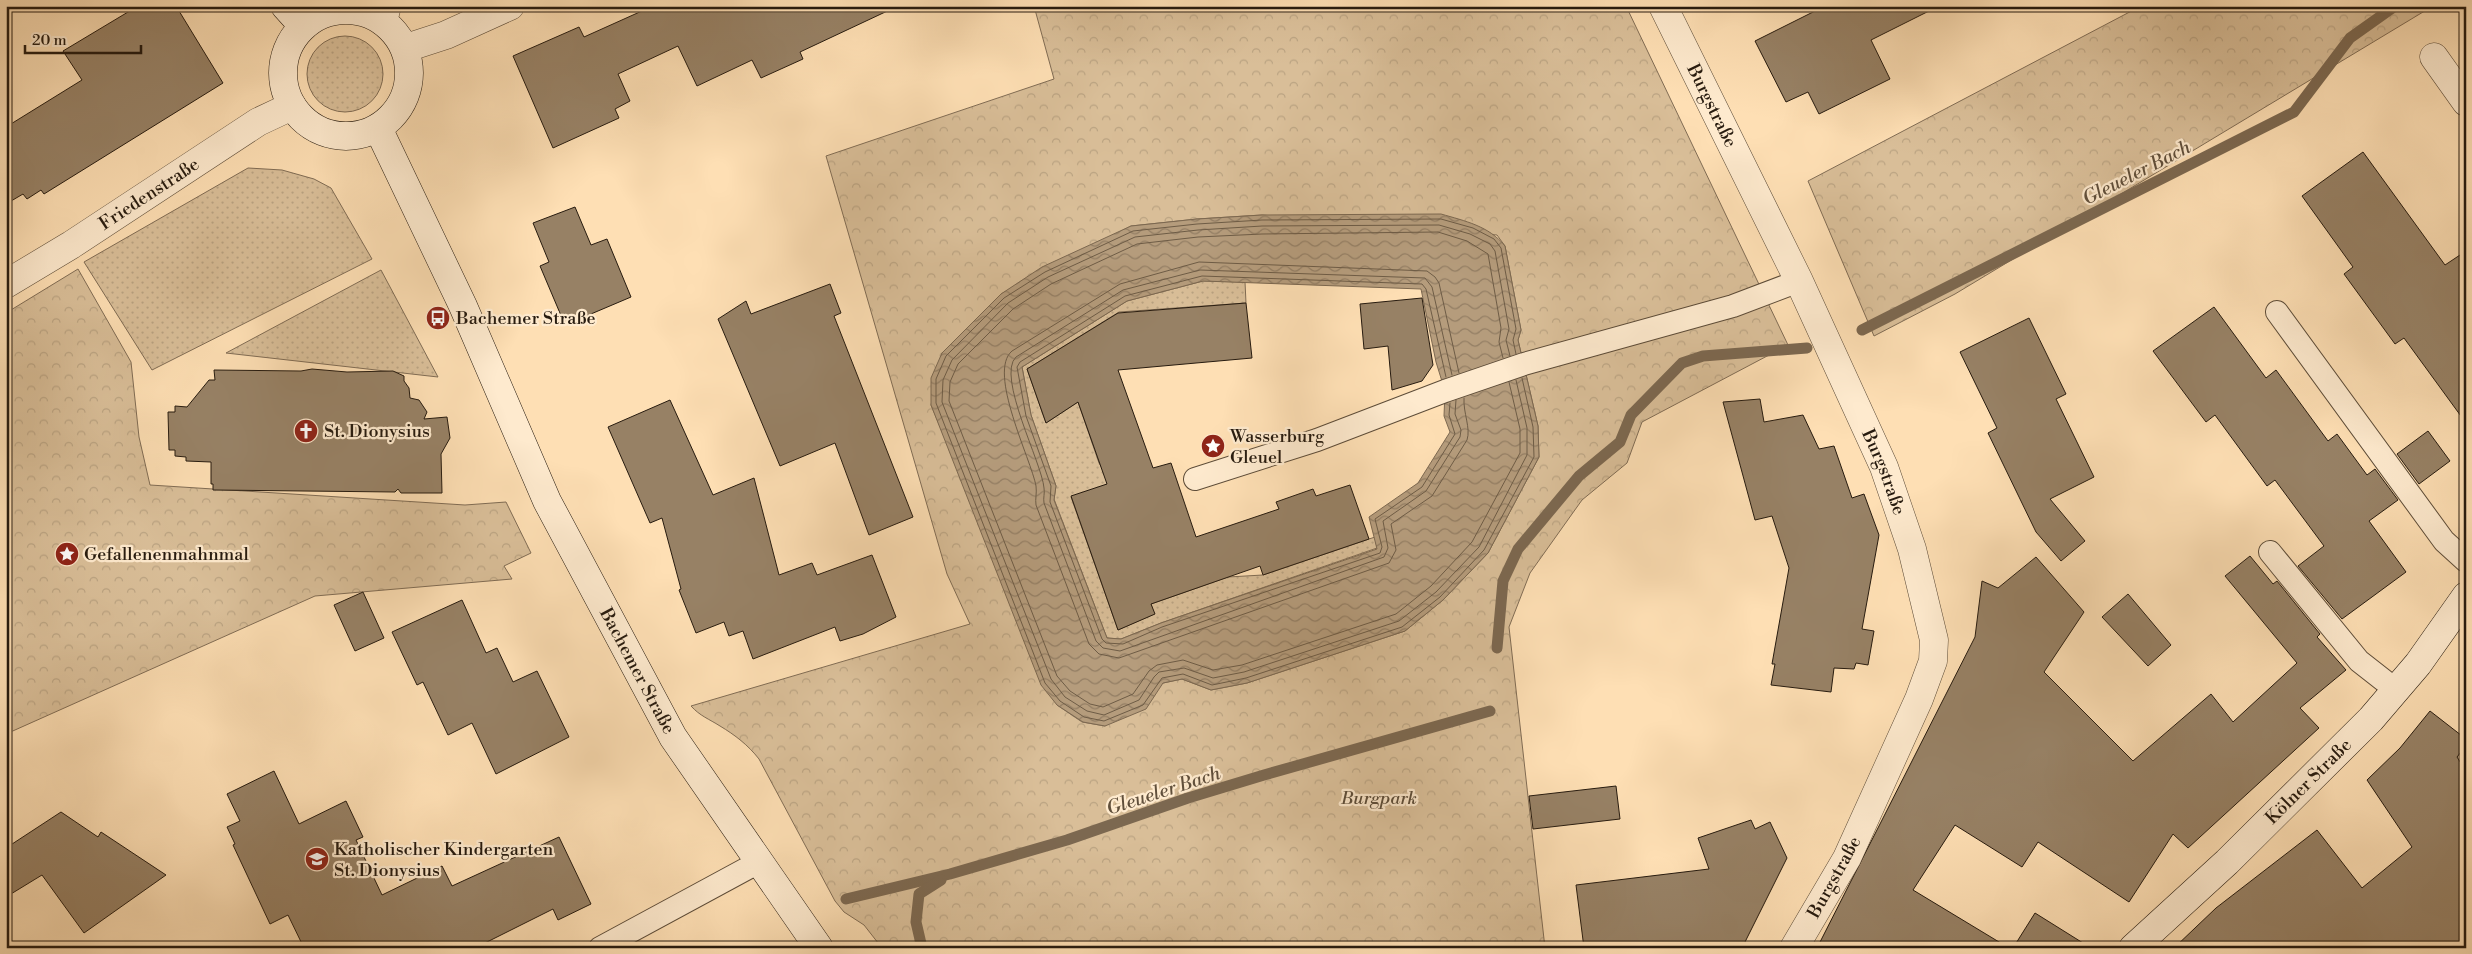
<svg xmlns="http://www.w3.org/2000/svg" width="2472" height="954" font-family="'Libre Bodoni',serif">
  <style>
    .grass { fill: url(#grass-dots); stroke: #806c54 }
    .park { fill: url(#park-crowns); stroke: #806c54; fill-rule: evenodd }
    .water { fill: url(#water-waves); stroke: #7c6850; fill-rule: evenodd }
    .lines { fill: none; stroke-linecap: round; stroke-linejoin: round }
    .shore { stroke: #6e5c46; stroke-width: 1 }
    .stream { stroke: #7c6850; stroke-width: 11 }
    .building { fill: #978165; stroke: #271b0f }
    .lane-casing { stroke: #5d4c38; stroke-width: 24 }
    .street-casing { stroke: #5d4c38; stroke-width: 29 }
    .secondary-casing { stroke: #271b0f; stroke-width: 29 }
    .lane { stroke: #feeace; stroke-width: 22 }
    .street { stroke: #feeace; stroke-width: 28 }
    .secondary { stroke: #feeace; stroke-width: 28 }
    .labels { text-anchor: middle; stroke-width: 4.5; stroke-linejoin: round; paint-order: stroke }
    .street-label { font-size: 18px; fill: #271b0f; stroke: #feeace }
    .poi-label { font-size: 18px; fill: #271b0f; stroke: #feeace; text-anchor: start }
    .park-label { font-size: 18px; font-style: italic; fill: #5c4c38; stroke: #feeace }
    .water-label { font-size: 19px; font-style: italic; fill: #604f3b; stroke: #feeace }
  </style>
  <defs>
    <pattern id="grass-dots" width="8" height="8" patternUnits="userSpaceOnUse" patternTransform="scale(1.25)"><rect width="8" height="8" fill="#d9be98"/><path d="M2 2h.1M6 6h.1" fill="none" stroke="#baa382" stroke-width="1.8" stroke-linecap="round"/></pattern>
    <pattern id="park-crowns" width="20" height="18" patternUnits="userSpaceOnUse" patternTransform="scale(1.25)"><rect width="20" height="18" fill="#d9be98"/><path d="M2 6a3 3 0 1 1 6 0M12 15a3 3 0 1 1 6 0" fill="none" stroke="#baa382"/></pattern>
    <pattern id="water-waves" width="16" height="10" patternUnits="userSpaceOnUse" patternTransform="scale(1.25)"><rect width="16" height="10" fill="#b59c7c"/><path d="M0 5q4-4 8 0t8 0" fill="none" stroke="#937e64"/></pattern>
  </defs>
  <rect width="100%" height="100%" fill="#fedfb4"/>
  <filter id="stains"><feTurbulence type="fractalNoise" baseFrequency=".004" numOctaves="4"/><feColorMatrix values="0 0 0 0 .2 0 0 0 0 .09 0 0 0 0 .02 0 0 0 .5 -.17"/></filter>
  <radialGradient id="worn" r=".72"><stop offset=".6" stop-color="#630" stop-opacity="0"/><stop offset="1" stop-color="#630" stop-opacity=".3"/></radialGradient>
  <g class="grass">
    <circle cx="345" cy="74" r="38"/>
    <path d="M248,168L282,170L314,179L331,188L372,259L152,370L84,262Z"/>
    <path d="M381,270L438,377L226,353Z"/>
    <path d="M1203,281L1245,282L1246,303L1119,312L1027,369L1046,423L1078,402L1099,463L1111,483L1071,497L1118,630L1154,614L1151,604L1228,577L1263,575L1375,537L1377,548L1161,623L1121,639L1107,638L1054,499L1056,486L1031,415L1022,367L1127,301Z"/>
  </g>
  <g class="park">
    <path d="M1034,6H1626L1788,345L1642,422L1627,463L1582,500L1530,573L1509,627L1545,948H882L864,925L844,912L835,901L759,759C748,745 735,735 720,726C709,719 700,716 691,706L970,624L947,574L826,156L1054,79ZM1262,215L1497,235L1505,246L1521,330L1518,340L1538,426L1539,457L1488,553L1443,600L1405,631L1247,683L1211,690L1182,679L1163,683L1105,726L1082,722L1057,705L931,405L942,353L1001,294L1131,226L1197,219Z"/>
    <path d="M2141,6H2433L1955,294L1874,336L1808,181Z"/>
    <path d="M78,269L131,362L139,437L150,485L465,505L506,502L531,553L504,566L512,579L315,596L6,734V313Z"/>
  </g>
  <path class="water" d="M1441,214C1465,221 1489,226 1505,246L1521,330L1518,340L1538,426L1539,457L1488,553L1443,600L1405,631L1247,683L1211,690L1182,679L1163,683L1146,709L1105,726L1083,722L1057,705L1041,685L931,405V378L942,353L1001,294L1042,267L1131,226L1197,219L1262,215ZM1203,281L1421,289L1436,362L1445,391L1444,416L1450,432L1418,483L1369,517L1377,549L1161,623L1121,639L1107,638L1054,500L1056,486L1031,415L1022,367L1127,301Z"/>
  <g class="lines">
    <g class="shore">
      <path d="M1516,354L1513,340L1516,329L1501,248L1494,239L1473,228L1441,219L1262,220L1197,224L1133,231L1045,272L1004,298L946,356L936,379V403L1045,683L1060,701L1084,717L1104,721L1143,705L1162,678L1183,674L1212,685L1246,678L1402,627L1440,597L1484,550L1534,457L1533,427L1522,378"/>
      <path d="M1510,356L1506,340L1509,329L1495,251L1490,244L1470,234L1439,225L1262,226L1198,230L1135,237L1048,277L1008,303L952,360L943,380L942,402L1051,679L1065,697L1087,711L1104,715L1139,700L1154,677L1159,672L1184,668L1213,678L1244,672L1399,621L1436,592L1479,547L1527,455V428L1516,380"/>
      <path d="M1503,358L1499,342L1501,328L1488,254L1467,241L1438,232L1262,234L1198,237L1137,244L1051,284L1013,309L958,364L950,382L949,401L1057,676L1070,691L1090,704L1103,707L1133,694L1149,671L1157,665L1183,660L1213,670L1242,665L1396,614L1431,586L1472,542L1520,453V429L1509,382"/>
      <path d="M1459,373L1439,283L1435,277L1427,271L1199,262L1120,284L1012,351C987,372 1031,459 1036,486C1037,493 1035,499 1036,505L1089,644L1099,654L1119,658L1389,563L1396,550L1391,524L1432,496L1467,440C1471,428 1463,413 1464,398"/>
      <path d="M1452,375L1432,287L1425,278L1200,270L1123,290L1016,357C996,376 1042,463 1044,488C1045,493 1043,498 1044,503L1096,641L1103,648L1120,651L1384,557L1388,548L1383,521L1426,491L1460,437L1461,430L1455,414L1456,400"/>
      <path d="M1446,377L1426,289L1422,284L1202,276L1125,296L1020,362L1017,367L1026,416L1051,486L1050,502L1102,639L1106,643L1123,644L1162,627L1380,553L1382,547L1375,519L1422,487L1455,434L1449,415L1450,403"/>
    </g>
    <g class="stream">
      <path d="M1862,330L2294,112L2350,38L2395,6"/>
      <path d="M1497,648L1503,581L1518,549L1579,476L1620,442L1631,415L1682,363L1703,356L1807,348"/>
      <path d="M846,899L950,874L1067,840L1188,798L1264,775L1490,711"/>
      <path d="M922,948L916,922L919,894L941,880"/>
    </g>
  </g>
  <g class="building">
    <path d="M138,6H176L223,83L44,194L41,190L27,199L23,194L6,204V127L82,80L63,51Z"/>
    <path d="M653,6H898L800,52L803,59L761,78L752,60L697,86L678,46L618,74L630,101L615,109L619,118L553,148L513,56L579,27L584,37Z"/>
    <path d="M1825,6H1939L1871,40L1890,79L1819,114L1808,92L1786,102L1755,41Z"/>
    <path d="M2363,152L2445,265L2466,251V423L2404,338L2395,344L2344,274L2353,267L2302,196Z"/>
    <path d="M575,207L591,245L607,239L631,297L565,325L540,266L549,262L533,223Z"/>
    <path d="M830,284L841,313L834,316L913,517L869,535L835,443L780,466L718,319L746,301L751,314Z"/>
    <path d="M1422,298L1433,365L1422,381L1392,390L1388,346L1364,349L1360,304Z"/>
    <path d="M1246,303L1252,358L1118,370L1153,468L1171,463L1196,537L1279,509L1276,502L1313,489L1316,496L1350,485L1369,539L1263,575L1260,566L1151,604L1155,614L1118,630L1071,496L1107,484L1078,402L1046,423L1027,369L1118,313Z"/>
    <path d="M2214,307L2266,378L2276,370L2328,441L2337,434L2367,475L2375,469L2398,500L2369,521L2406,572L2342,619L2298,566L2324,546L2275,480L2267,486L2215,415L2206,422L2153,351Z"/>
    <path d="M2029,318L2066,394L2056,399L2094,477L2050,499L2085,541L2061,561L2036,532L1988,433L1997,428L1960,352Z"/>
    <path d="M312,369L347,372L393,371L404,376V381L409,388L410,398L419,400L427,412L424,419L447,417L450,438L441,454L442,493H401L398,489L395,492L213,490V484H211V462L186,461V457L175,456V450H169L168,412H175V406L187,407L209,380H215L214,370L301,371Z"/>
    <path d="M1760,399L1764,422L1803,415L1819,449L1834,446L1852,498L1864,494L1879,535L1862,629L1874,631L1868,665L1856,663L1854,669L1834,668L1831,692L1771,685L1775,664H1772L1789,568L1772,516L1755,520L1723,402Z"/>
    <path d="M670,400L713,495L754,478L779,575L812,563L817,575L872,555L896,617L863,634L840,641L835,627L753,659L743,631L729,636L724,622L696,633L679,590L681,589L662,518L650,523L608,427Z"/>
    <path d="M2428,431L2450,461L2419,484L2397,454Z"/>
    <path d="M2250,556L2273,584L2277,581L2320,634L2317,637L2346,670L2300,708L2319,728L2188,848L2173,834L2129,902L2038,842L2022,867L1955,825L1913,890L2009,948H1817L1975,637L1982,581L1998,588L2036,557L2084,612L2044,672L2133,761L2211,694L2233,722L2297,663L2225,576Z"/>
    <path d="M363,592L384,638L355,651L334,605Z"/>
    <path d="M2128,594L2171,645L2148,666L2102,617Z"/>
    <path d="M462,600L486,653L497,648L513,682L537,671L569,737L496,774L472,723L448,735L423,682L417,685L392,632Z"/>
    <path d="M2430,711L2466,739V746L2457,757L2466,771V948H2174L2216,908L2317,830L2362,888L2412,847L2367,780L2400,748Z"/>
    <path d="M274,771L299,824L346,801L363,837L356,840L382,895L442,866L452,886L559,837L591,904L558,920L553,909L475,948H304L288,915L270,924L233,845L235,844L227,827L240,821L227,794Z"/>
    <path d="M1616,786L1620,819L1533,829L1529,796Z"/>
    <path d="M61,812L98,837L101,832L166,875L84,933L42,875L6,897V848Z"/>
    <path d="M1751,820L1755,829L1770,822L1787,858L1742,948H1584L1576,885L1709,869L1698,838Z"/>
    <path d="M2035,913L2091,948H2013Z"/>
  </g>
  <g class="lines">
    <g class="lane-casing">
      <g id="lane">
        <path d="M2277,312L2444,541L2466,561"/>
        <path d="M1195,479L1317,440L1445,391L1524,364L1733,306L1799,281"/>
        <path d="M2270,552L2359,661L2396,690"/>
        <path d="M600,948L759,862"/>
      </g>
    </g>
    <g class="street-casing">
      <g id="street">
        <path id="s1" d="M1663,6L1799,281L1884,467L1912,549L1934,640L1933,661L1919,699L1847,858L1794,948"/>
        <path d="M383,21L387,6"/>
        <path d="M406,48L446,35L510,6"/>
        <path d="M2434,57L2466,102"/>
        <path id="s2" d="M6,284L71,245L258,122L292,106"/>
      </g>
    </g>
    <g class="secondary-casing">
      <g id="secondary">
        <path d="M285,6L303,26"/>
        <circle cx="346" cy="73" r="63"/>
        <path id="s3" d="M378,128L463,306L547,501L673,737L819,948"/>
        <path id="s4" d="M2133,948L2227,862L2371,719L2418,664L2466,596"/>
      </g>
    </g>
    <use href="#lane" class="lane"/>
    <use href="#street" class="street"/>
    <use href="#secondary" class="secondary"/>
  </g>
  <defs>
    <g id="bus-disc" transform="scale(1.25)"><circle r="9.5" fill="#8f2418" stroke="#feeace"/><path d="M-5-6H5V4H4V6H2V4H-2V6H-4V4H-5ZM-3.5-4V0h7V-4ZM-3.5 1.2v1.5H-2V1.2ZM2 1.2v1.5H3.5V1.2Z" fill="#fff"/></g>
    <g id="church-disc" transform="scale(1.25)"><circle r="9.5" fill="#8f2418" stroke="#feeace"/><path d="M-1.2-6h2.4v3.5h3.3v2.4h-3.3V6h-2.4V-.1h-3.3v-2.4h3.3Z" fill="#fff"/></g>
    <g id="sight-disc" transform="scale(1.25)"><circle r="9.5" fill="#8f2418" stroke="#feeace"/><path d="M0-6L1.8-2.2L6-1.7L2.9 1.2L3.7 5.4L0 3.3L-3.7 5.4L-2.9 1.2L-6-1.7L-1.8-2.2Z" fill="#fff"/></g>
    <g id="school-disc" transform="scale(1.25)"><circle r="9.5" fill="#8f2418" stroke="#feeace"/><path d="M0-5L7-2L0 1L-7-2ZM-4 1L0 2.5L4 1V4Q0 6-4 4Z" fill="#fff"/></g>
  </defs>
  <g fill-rule="evenodd">
    <use href="#bus-disc" x="438" y="318"/>
    <use href="#church-disc" x="306" y="431"/>
    <use href="#sight-disc" x="1213" y="446"/>
    <use href="#sight-disc" x="67" y="554"/>
    <use href="#school-disc" x="317" y="859"/>
  </g>
  <g class="labels">
    <g class="street-label">
      <text dy="6" stroke="none"><textPath href="#s1" startOffset="111">Burgstraße</textPath></text>
      <text dy="6" stroke="none"><textPath href="#s2" startOffset="169">Friedenstraße</textPath></text>
      <text dy="6" stroke="none"><textPath href="#s1" startOffset="516">Burgstraße</textPath></text>
      <text dy="6" stroke="none"><textPath href="#s3" startOffset="602">Bachemer Straße</textPath></text>
      <text dy="6" stroke="none"><textPath href="#s4" startOffset="242">Kölner Straße</textPath></text>
      <text transform="translate(1834 877) rotate(-61)" y="6">Burgstraße</text>
    </g>
    <g class="poi-label">
      <text x="456" y="324">Bachemer Straße</text>
      <text x="324" y="437">St. Dionysius</text>
      <text x="1230" y="442">Wasserburg<tspan x="1230" dy="21">Gleuel</tspan></text>
      <text x="84" y="560">Gefallenenmahnmal</text>
      <text x="334" y="855">Katholischer Kindergarten<tspan x="334" dy="21">St. Dionysius</tspan></text>
    </g>
    <g class="park-label">
      <text x="1379" y="804">Burgpark</text>
    </g>
    <g class="water-label">
      <text transform="translate(2136 172) rotate(-27)" y="7">Gleueler Bach</text>
      <text transform="translate(1163 790) rotate(-18)" y="7">Gleueler Bach</text>
    </g>
  </g>
  <rect width="2472" height="954" fill="none" stroke="#fedfb4" stroke-width="25"/>
  <rect x="8" y="8" width="2457" height="939" fill="none" stroke="#271b0f" stroke-width="2.5"/>
  <rect x="12" y="12" width="2447" height="929" fill="none" stroke="#271b0f"/>
  <path d="M25 45v8h116v-8" fill="none" stroke="#271b0f" stroke-width="2.5"/>
  <text x="32" y="45" font-size="15" fill="#271b0f" stroke="#feeace" stroke-width="4" paint-order="stroke">20 m</text>
  <rect width="100%" height="100%" filter="url(#stains)"/>
  <rect width="100%" height="100%" fill="url(#worn)"/>
</svg>
